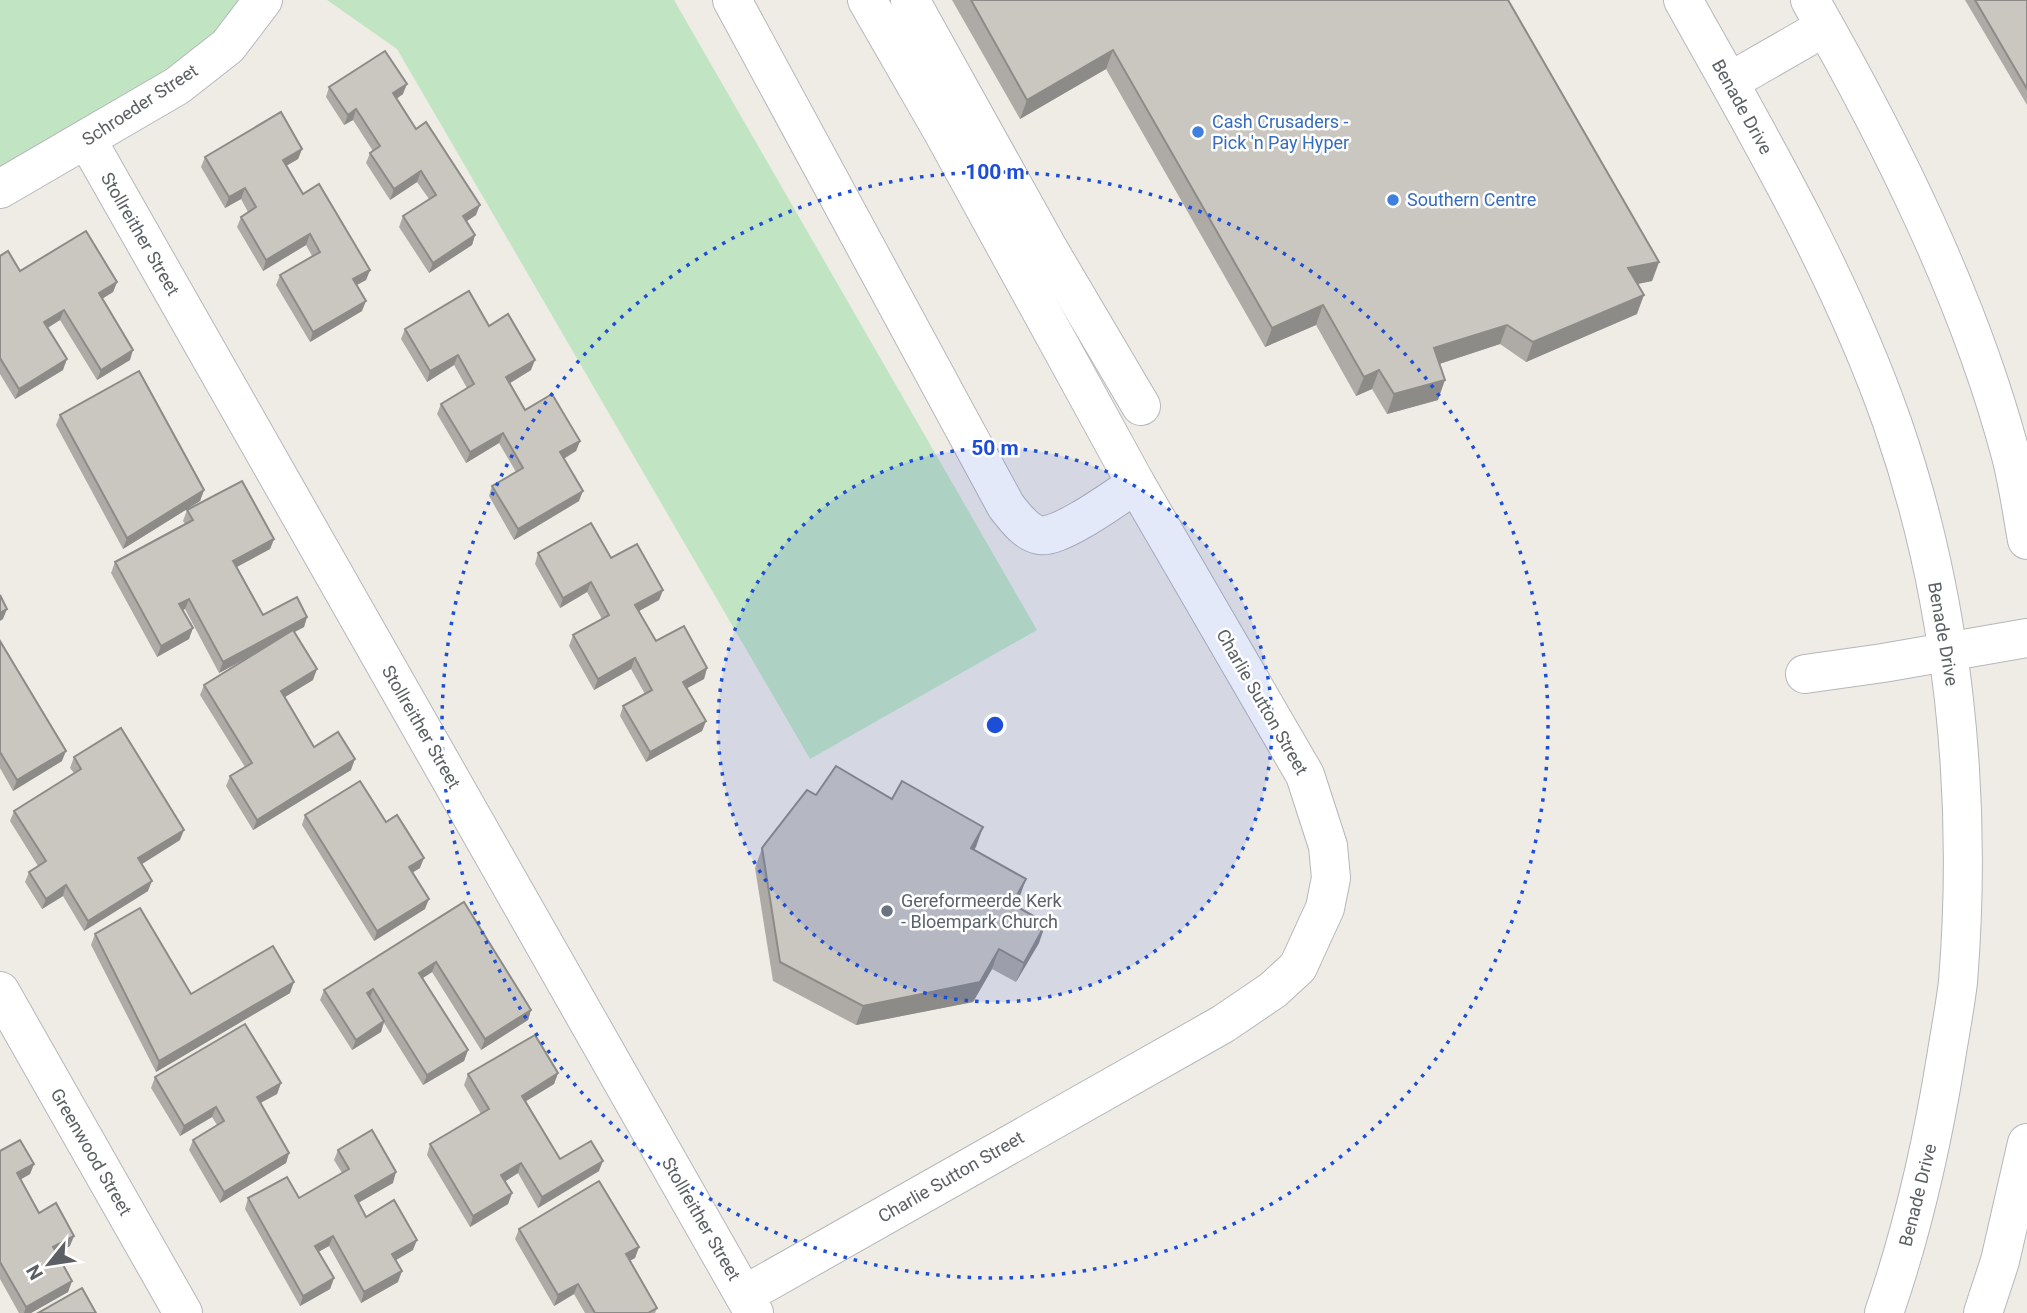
<svg xmlns="http://www.w3.org/2000/svg" width="2027" height="1313" font-family="Roboto,sans-serif">
  <style>
    .green { fill: #c1e5c2 }
    .lines { fill: none; stroke-linecap: round; stroke-linejoin: round }
    .minor-casing { stroke: #b5b7bb; stroke-width: 40 }
    .minor { stroke: #fff; stroke-width: 38 }
    .wall { fill: #aeaba6 }
    .shaded-wall { fill: #8d8b87 }
    .building { fill: #cac7c1; stroke: #8d8b87; stroke-width: 2 }
    .ring { fill: none; stroke: #1d4ed8; stroke-width: 3.5; stroke-dasharray: 3.5 7 }
    .shop-dot { fill: #3f7fe0; stroke: #fff; stroke-width: 2.5 }
    .worship-dot { fill: #6b7280; stroke: #fff; stroke-width: 2.5 }
    .labels { text-anchor: middle; stroke-width: 5; stroke-linejoin: round; paint-order: stroke }
    .street-label { font-size: 18px; fill: #5c6064; stroke: #fff }
    .shop-label { font-size: 18px; fill: #366cbe; stroke: #fff; text-anchor: start }
    .worship-label { font-size: 18px; fill: #5b616d; stroke: #fff; text-anchor: start }
    .centre { fill: #1d4ed8; stroke: #fff; stroke-width: 3.5 }
    .ring-label { font-size: 21px; text-anchor: middle; font-weight: bold; fill: #1d4ed8; stroke: #fff; stroke-width: 5; stroke-linejoin: round; paint-order: stroke }
  </style>
  <rect width="100%" height="100%" fill="#eeece4"/>
  <g class="green">
    <path d="M0,0H241L216,34L165,72L0,168Z"/>
    <path d="M327,0H674L1037,630L810,759L397,49Z"/>
  </g>
  <g class="lines">
    <g class="minor-casing">
      <g id="minor">
        <path d="M732,0L1006,506C1014,516 1025,532 1039,535C1058,540 1118,496 1136,484"/>
        <path d="M910,0L1049,250L1141,406"/>
        <path d="M1683,0C1759,136 1840,274 1892,422C1954,600 1973,795 1958,982C1955,1007 1950,1033 1946,1058C1932,1145 1913,1229 1884,1313"/>
        <path d="M1810,0C1890,140 1970,300 2011,456C2018,483 2022,512 2027,540"/>
        <path d="M1729,82L1825,27"/>
        <path d="M87,140L754,1313"/>
        <path d="M0,189L177,86L228,46L263,0"/>
        <path d="M1805,674L1883,663L2027,638"/>
        <path d="M0,991L183,1313"/>
        <path d="M744,1295L1223,1024L1273,990L1298,967L1325,908L1331,878L1328,846L1305,775L1136,484L944,134L867,0"/>
        <path d="M1983,1313L2000,1261L2027,1143"/>
      </g>
    </g>
    <use href="#minor" class="minor"/>
  </g>
  <g class="wall">
    <path d="M952,0H1508L1659,262L1652,281L1638,284L1637,314L1526,362L1500,344L1439,364L1438,400L1387,414L1372,389L1356,396L1316,325L1265,347L1106,69L1020,119Z"/>
    <path d="M1965,0H2027V105Z"/>
    <path d="M329,87L403,94L396,99L476,215L467,221L475,235L472,245L429,273L399,227L403,216L429,199L417,182L390,200L366,163L370,153L373,151L353,120L344,125L326,97Z"/>
    <path d="M302,149L298,159L286,166L303,194L370,270L366,280L357,285L362,311L310,342L276,285L280,275L312,256L306,245L263,271L237,227L241,217L248,212L241,199L225,208L201,167L205,157Z"/>
    <path d="M0,256L20,271L117,282L113,292L102,299L130,360L97,380L60,320L48,328L63,370L15,399L0,374Z"/>
    <path d="M489,326L531,370L510,383L525,410L580,441L576,451L564,459L579,501L514,540L489,496L492,486L516,472L499,443L466,463L437,414L441,404L467,388L454,365L427,382L401,339L405,329Z"/>
    <path d="M60,415L204,490L200,501L123,549L56,425Z"/>
    <path d="M187,510L274,539L270,549L237,567L263,615L307,617L304,627L294,632L313,680L284,697L314,747L351,770L253,830L226,786L230,776L245,767L200,695L204,685L253,655L219,673L185,609L183,610L189,639L157,657L111,573L115,562L185,524L183,521Z"/>
    <path d="M538,553L611,558L663,590L659,600L639,611L656,641L707,668L704,679L687,688L706,721L702,731L646,762L620,716L623,706L645,694L631,669L594,690L569,646L573,635L602,619L587,592L560,608L535,564Z"/>
    <path d="M0,641L62,761L13,791L0,768Z"/>
    <path d="M74,757L180,840L142,864L148,891L84,931L63,896L42,909L25,882L29,872L38,866L10,821L14,811L74,773L70,768Z"/>
    <path d="M816,795L892,799L983,827L974,849L1019,899L1015,906L1039,943L1016,982L992,969L973,1002L856,1025L773,981L755,868L762,848Z"/>
    <path d="M305,815L386,822L420,868L413,872L425,909L374,941L302,825Z"/>
    <path d="M464,902L531,1010L528,1020L481,1050L432,972L423,978L468,1050L464,1061L423,1085L384,1023L381,1032L352,1050L320,1000L324,990Z"/>
    <path d="M95,934L191,994L290,993L156,1072L91,945Z"/>
    <path d="M558,1073L554,1084L526,1101L560,1159L599,1171L538,1208L518,1173L505,1181L512,1193L508,1204L470,1227L427,1155L430,1144L481,1114L464,1085L468,1074Z"/>
    <path d="M155,1077L281,1083L277,1094L260,1103L289,1153L286,1163L220,1203L189,1150L193,1140L217,1125L212,1117L180,1136L151,1088Z"/>
    <path d="M338,1150L393,1183L358,1203L366,1217L413,1250L396,1260L398,1282L361,1303L329,1246L318,1252L334,1278L330,1289L300,1306L245,1209L248,1198H299L342,1173L334,1160Z"/>
    <path d="M0,1151L34,1164L30,1174L21,1179L39,1213L70,1246L56,1253L72,1281L68,1292L31,1313H19L0,1279Z"/>
    <path d="M519,1229L639,1247L635,1258L629,1261L657,1308L655,1313H585L574,1294L554,1306L515,1239Z"/>
  </g>
  <g class="shaded-wall">
    <path d="M1113,50L1106,69L1020,119L1027,100Z"/>
    <path d="M407,84L403,94L389,104L393,93Z"/>
    <path d="M356,109L353,120L344,125L348,115Z"/>
    <path d="M302,149L298,159L279,170L283,160Z"/>
    <path d="M421,171L417,182L390,200L394,189Z"/>
    <path d="M245,188L241,199L225,208L229,197Z"/>
    <path d="M480,205L476,215L459,226L463,216Z"/>
    <path d="M310,234L306,245L263,271L266,260Z"/>
    <path d="M475,235L472,245L429,273L433,263Z"/>
    <path d="M1659,262L1652,281L1621,287L1628,268Z"/>
    <path d="M370,270L366,280L349,289L353,279Z"/>
    <path d="M117,282L113,292L95,303L99,293Z"/>
    <path d="M1644,295L1637,314L1526,362L1533,342Z"/>
    <path d="M366,301L362,311L310,342L313,332Z"/>
    <path d="M1323,305L1316,325L1265,347L1272,328Z"/>
    <path d="M64,310L60,320L40,332L44,322Z"/>
    <path d="M1507,325L1500,344L1427,368L1434,348Z"/>
    <path d="M133,350L130,360L97,380L101,370Z"/>
    <path d="M458,355L454,365L427,382L430,371Z"/>
    <path d="M67,359L63,370L15,399L19,389Z"/>
    <path d="M535,360L531,370L502,388L506,377Z"/>
    <path d="M1379,370L1372,389L1356,396L1364,377Z"/>
    <path d="M1445,380L1438,400L1387,414L1394,394Z"/>
    <path d="M503,433L499,443L466,463L470,452Z"/>
    <path d="M580,441L576,451L556,463L560,452Z"/>
    <path d="M204,490L200,501L123,549L127,538Z"/>
    <path d="M583,491L579,501L514,540L518,529Z"/>
    <path d="M274,539L270,549L229,571L233,561Z"/>
    <path d="M591,582L587,592L560,608L563,598Z"/>
    <path d="M663,590L659,600L632,615L635,605Z"/>
    <path d="M189,599L185,609L176,614L179,604Z"/>
    <path d="M7,609L3,619L0,621V613Z"/>
    <path d="M307,617L304,627L219,673L223,662Z"/>
    <path d="M193,628L189,639L157,657L161,646Z"/>
    <path d="M635,658L631,669L594,690L598,679Z"/>
    <path d="M707,668L704,679L680,692L683,682Z"/>
    <path d="M317,669L313,680L277,702L281,691Z"/>
    <path d="M706,721L702,731L646,762L650,752Z"/>
    <path d="M66,751L62,761L13,791L17,780Z"/>
    <path d="M355,759L351,770L253,830L257,820Z"/>
    <path d="M983,827L976,847L964,867L971,848Z"/>
    <path d="M184,830L180,840L134,869L138,858Z"/>
    <path d="M424,858L420,868L405,877L409,867Z"/>
    <path d="M1026,879L1019,899L1005,923L1012,904Z"/>
    <path d="M152,881L148,891L84,931L88,921Z"/>
    <path d="M66,885L63,896L42,909L46,899Z"/>
    <path d="M429,899L425,909L374,941L377,931Z"/>
    <path d="M1046,923L1039,943L1016,982L1024,963Z"/>
    <path d="M999,949L992,969L973,1002L856,1025L863,1006Z"/>
    <path d="M436,962L432,972L415,983L419,973Z"/>
    <path d="M294,982L290,993L156,1072L159,1061Z"/>
    <path d="M373,989L369,1000L367,993Z"/>
    <path d="M531,1010L528,1020L481,1050L485,1039Z"/>
    <path d="M384,1021L381,1032L352,1050L356,1040Z"/>
    <path d="M468,1050L464,1061L423,1085L427,1075Z"/>
    <path d="M558,1073L554,1084L518,1106L522,1096Z"/>
    <path d="M281,1083L277,1094L253,1107L257,1097Z"/>
    <path d="M216,1107L212,1117L180,1136L184,1126Z"/>
    <path d="M289,1153L286,1163L220,1203L224,1192Z"/>
    <path d="M603,1161L599,1171L538,1208L542,1197Z"/>
    <path d="M521,1163L518,1173L498,1186L501,1175Z"/>
    <path d="M34,1164L30,1174L13,1184L17,1173Z"/>
    <path d="M396,1172L393,1183L351,1207L355,1196Z"/>
    <path d="M512,1193L508,1204L470,1227L473,1216Z"/>
    <path d="M74,1236L70,1246L49,1257L53,1247Z"/>
    <path d="M333,1236L329,1246L311,1256L315,1246Z"/>
    <path d="M417,1240L413,1250L389,1264L392,1254Z"/>
    <path d="M639,1247L635,1258L622,1265L626,1254Z"/>
    <path d="M402,1271L398,1282L361,1303L364,1292Z"/>
    <path d="M334,1278L330,1289L300,1306L303,1296Z"/>
    <path d="M72,1281L68,1292L31,1313H24L26,1307Z"/>
    <path d="M578,1284L574,1294L554,1306L558,1295Z"/>
  </g>
  <g class="building">
    <path d="M971,0H1508L1659,262L1628,268L1644,295L1533,342L1507,325L1434,348L1445,380L1394,394L1379,370L1364,377L1323,305L1272,328L1113,50L1027,100Z"/>
    <path d="M1975,0H2027V89Z"/>
    <path d="M385,51L407,84L393,93L416,129L426,122L480,205L463,216L475,235L433,263L403,216L436,195L421,171L394,189L370,153L380,146L356,109L348,115L329,87Z"/>
    <path d="M281,112L302,149L283,160L303,194L319,184L370,270L353,279L366,301L313,332L280,275L320,252L310,234L266,260L241,217L256,207L245,188L229,197L205,157Z"/>
    <path d="M86,231L117,282L99,293L133,350L101,370L64,310L44,322L67,359L19,389L0,358V256L8,251L20,271Z"/>
    <path d="M469,291L489,326L508,314L535,360L506,377L525,410L552,394L580,441L560,452L583,491L518,529L492,486L523,468L503,433L470,452L441,404L474,384L458,355L430,371L405,329Z"/>
    <path d="M139,371L204,490L127,538L60,415Z"/>
    <path d="M242,481L274,539L233,561L263,615L297,597L307,617L223,662L189,599L179,604L193,628L161,646L115,562L193,520L187,510Z"/>
    <path d="M591,523L611,558L637,544L663,590L635,605L656,641L684,626L707,668L683,682L706,721L650,752L623,706L652,690L635,658L598,679L573,635L609,615L591,582L563,598L538,553Z"/>
    <path d="M0,595L7,609L0,613Z"/>
    <path d="M293,630L317,669L281,691L314,747L338,732L355,759L257,820L230,776L252,763L204,685Z"/>
    <path d="M0,641L66,751L17,780L0,752Z"/>
    <path d="M121,728L184,830L138,858L152,881L88,921L66,885L46,899L29,872L46,861L14,811L81,769L74,757Z"/>
    <path d="M836,766L892,799L902,781L983,827L971,848L1026,879L1012,904L1046,923L1024,963L999,949L980,982L863,1006L780,962L762,848L807,790L816,795Z"/>
    <path d="M360,781L386,822L397,815L424,858L409,867L429,899L377,931L305,815Z"/>
    <path d="M464,902L531,1010L485,1039L436,962L419,973L468,1050L427,1075L373,989L367,993L384,1021L356,1040L324,990Z"/>
    <path d="M140,908L191,994L273,946L294,982L159,1061L95,934Z"/>
    <path d="M245,1024L281,1083L257,1097L289,1153L224,1192L193,1140L224,1121L216,1107L184,1126L155,1077Z"/>
    <path d="M535,1035L558,1073L522,1096L560,1159L591,1141L603,1161L542,1197L521,1163L501,1175L512,1193L473,1216L430,1144L489,1109L468,1074Z"/>
    <path d="M372,1130L396,1172L355,1196L366,1217L394,1200L417,1240L392,1254L402,1271L364,1292L333,1236L315,1246L334,1278L303,1296L248,1198L287,1177L299,1198L349,1169L338,1150Z"/>
    <path d="M20,1140L34,1164L17,1173L39,1213L56,1203L74,1236L53,1247L72,1281L26,1307L0,1262V1151Z"/>
    <path d="M599,1181L639,1247L626,1254L657,1308L648,1313H595L578,1284L558,1295L519,1229Z"/>
    <path d="M82,1288L96,1313H38Z"/>
  </g>
  <circle cx="995" cy="725" r="277" fill="#1d4ed8" fill-opacity=".12"/>
  <g class="ring">
    <circle cx="995" cy="725" r="277"/>
    <circle cx="995" cy="725" r="553"/>
  </g>
  <g class="shop-dot">
    <circle cx="1198" cy="132" r="7"/>
    <circle cx="1393" cy="200" r="7"/>
  </g>
  <circle class="worship-dot" cx="887" cy="911" r="7"/>
  <g class="labels">
    <g class="street-label">
      <text transform="translate(140 105) rotate(-33)" y="6">Schroeder Street</text>
      <text transform="translate(1742 107) rotate(61)" y="6">Benade Drive</text>
      <text transform="translate(140 234) rotate(60)" y="6">Stollreither Street</text>
      <text transform="translate(1943 634) rotate(80)" y="6">Benade Drive</text>
      <text transform="translate(1262 702) rotate(60)" y="6">Charlie Sutton Street</text>
      <text transform="translate(421 727) rotate(60)" y="6">Stollreither Street</text>
      <text transform="translate(91 1152) rotate(60)" y="6">Greenwood Street</text>
      <text transform="translate(951 1177) rotate(-30)" y="6">Charlie Sutton Street</text>
      <text transform="translate(1918 1195) rotate(-76)" y="6">Benade Drive</text>
      <text transform="translate(701 1219) rotate(60)" y="6">Stollreither Street</text>
    </g>
    <g class="shop-label">
      <text x="1212" y="128">Cash Crusaders -<tspan x="1212" dy="21">Pick 'n Pay Hyper</tspan></text>
      <text x="1407" y="206">Southern Centre</text>
    </g>
    <g class="worship-label">
      <text x="901" y="907">Gereformeerde Kerk<tspan x="901" dy="21">- Bloempark Church</tspan></text>
    </g>
  </g>
  <circle cx="995" cy="725" r="10" class="centre"/>
  <g class="ring-label">
    <text x="995" y="179">100 m</text>
    <text x="995" y="455">50 m</text>
  </g>
  <g transform="translate(49 1264) rotate(240)" stroke="#ffffff" stroke-width="5" paint-order="stroke">
  <path d="M0-5L12 26L0 18L-12 26Z" fill="#5c6064"/>
  <text y="-10" font-size="19" font-weight="bold" text-anchor="middle" fill="#5c6064">N</text>
  </g>
</svg>
